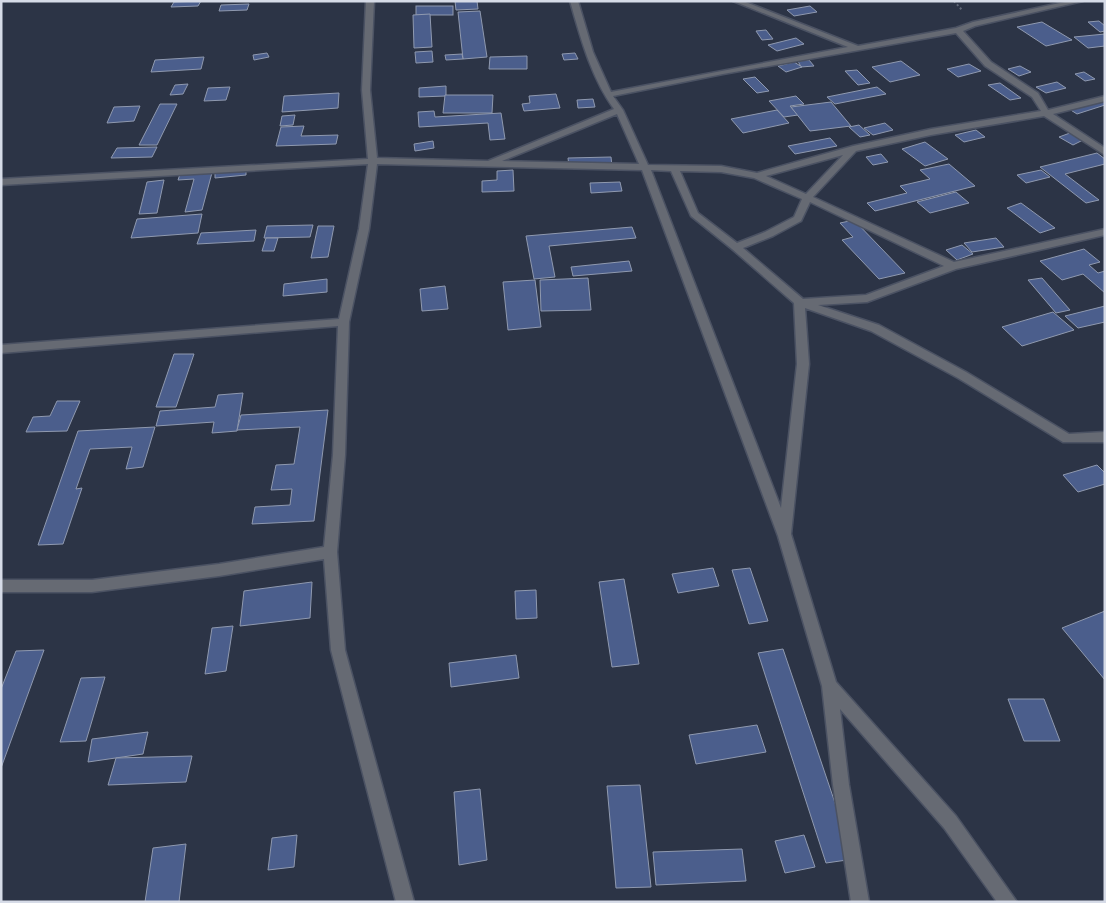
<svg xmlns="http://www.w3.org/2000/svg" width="1106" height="903" font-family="Jost,sans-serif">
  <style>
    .building { fill: #4b5e8c; stroke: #8f99af }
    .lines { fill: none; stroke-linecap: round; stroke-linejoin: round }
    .street-casing { stroke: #4b5263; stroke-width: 3 }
    .path { stroke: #626979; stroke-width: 2; stroke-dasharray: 2 2.5; stroke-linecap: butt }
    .street { fill: #666a73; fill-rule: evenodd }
  </style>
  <rect width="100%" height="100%" fill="#2c3446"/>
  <g class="building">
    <path d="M201,1L198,6L171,7L174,2Z"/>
    <path d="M455,1H477L478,9L456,10Z"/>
    <path d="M249,4L247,10L219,11L221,5Z"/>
    <rect x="416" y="6" width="37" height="9"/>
    <path d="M810,6L817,12L794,16L787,10Z"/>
    <path d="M480,11L487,57L463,59L458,12Z"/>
    <path d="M430,14L432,47L414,48L413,15Z"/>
    <path d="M1099,21L1105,26V31L1100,32L1088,22Z"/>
    <path d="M1042,22L1072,40L1046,46L1017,27Z"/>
    <path d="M766,30L773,39L762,40L756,31Z"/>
    <path d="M1105,34V46L1088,48L1074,37Z"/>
    <path d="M796,38L804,44L777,51L768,45Z"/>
    <path d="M432,51L433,62L416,63L415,52Z"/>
    <path d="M267,53L269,57L254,60L253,55Z"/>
    <path d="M575,53L578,59L564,60L562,54Z"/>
    <path d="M462,54L463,59L446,60L445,55Z"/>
    <path d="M527,56V69H489L490,57Z"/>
    <path d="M204,57L201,69L151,72L155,60Z"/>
    <path d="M809,60L814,66L801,67L798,61Z"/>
    <path d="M901,61L920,75L890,82L872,67Z"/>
    <path d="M794,62L802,67L786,72L778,66Z"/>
    <path d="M969,64L981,71L958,77L947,69Z"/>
    <path d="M1020,66L1031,72L1019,76L1008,69Z"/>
    <path d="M857,70L870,83L858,85L845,71Z"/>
    <path d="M1084,72L1095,79L1085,81L1075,74Z"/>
    <path d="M755,77L769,91L757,93L743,79Z"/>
    <path d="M1057,82L1066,88L1046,93L1036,87Z"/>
    <path d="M1000,83L1021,98L1010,100L988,85Z"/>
    <path d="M188,84L183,94L170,95L175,85Z"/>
    <path d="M446,86V96L419,97V88Z"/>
    <path d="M230,87L226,100L204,101L208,88Z"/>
    <path d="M877,87L886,94L835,104L827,97Z"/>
    <path d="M339,93L338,108L282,112L284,96Z"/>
    <path d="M556,94L560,108L524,111L522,104L530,103L529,96Z"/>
    <path d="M445,95H493L492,113H443Z"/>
    <path d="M796,96L804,104L790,106L798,115L784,117L769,101Z"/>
    <path d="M1105,96V105L1077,114L1066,107Z"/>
    <path d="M593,99L595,107L578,108L577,100Z"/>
    <path d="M831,102L851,126L810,131L791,107Z"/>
    <path d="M160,104H177L157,145H139Z"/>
    <path d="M140,106L134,121L107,123L114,107Z"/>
    <path d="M777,110L789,123L743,133L731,119Z"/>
    <path d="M434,111L435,117L501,113L505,139L490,140L488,123L419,127L418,112Z"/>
    <path d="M295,115L293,125L280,126L282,116Z"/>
    <path d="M885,123L893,130L873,135L864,128Z"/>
    <path d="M859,125L870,135L860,137L849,127Z"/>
    <path d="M304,126L301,136L338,135L336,144L276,146L281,127Z"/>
    <path d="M976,130L985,137L964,142L955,135Z"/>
    <path d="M1070,133L1083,140L1073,145L1059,137Z"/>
    <path d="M830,138L837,146L795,154L788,146Z"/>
    <path d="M433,141L434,148L415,151L414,144Z"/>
    <path d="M925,142L948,159L925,166L902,149Z"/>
    <path d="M157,147L152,157L111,158L117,148Z"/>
    <path d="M1097,153L1105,159V164L1065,174L1099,200L1086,203L1040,167Z"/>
    <path d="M881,154L888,162L873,165L866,157Z"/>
    <path d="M611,157L612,166L569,167L568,158Z"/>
    <path d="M949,164L975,186L875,211L867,203L907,193L900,186L930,179L920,170Z"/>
    <path d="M246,167V175L215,178V170Z"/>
    <path d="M213,169L202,210L185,212L194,179L178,180L181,171Z"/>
    <path d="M513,170L514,191L482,192V181L497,180V171Z"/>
    <path d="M1041,170L1050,177L1026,183L1017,175Z"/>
    <path d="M164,180L157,213L139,214L147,182Z"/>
    <path d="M620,182L622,191L591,193L590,183Z"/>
    <path d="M956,192L969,203L930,213L917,202Z"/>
    <path d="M1021,203L1055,228L1040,233L1007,208Z"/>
    <path d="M202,214L198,233L131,238L137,219Z"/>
    <path d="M854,220L905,273L879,279L842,240L853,237L840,223Z"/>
    <path d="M313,225L310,237L264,238L267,226Z"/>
    <path d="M318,226H334L328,257L311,258Z"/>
    <path d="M632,227L636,238L549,246L555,277L534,279L526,236Z"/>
    <path d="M256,230L254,241L197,244L201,233Z"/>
    <path d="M266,238H278L274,251H262Z"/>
    <path d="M996,238L1004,247L972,252L964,243Z"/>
    <path d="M962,245L973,254L957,260L946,250Z"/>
    <path d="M1084,249L1100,262L1089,265L1098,273L1105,271V293L1083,274L1062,280L1040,261Z"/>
    <path d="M629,261L632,271L573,276L571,267Z"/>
    <path d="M588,278L591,310L541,311L540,280Z"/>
    <path d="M1042,278L1070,310L1056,313L1028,280Z"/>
    <path d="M327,279V292L283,296L284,284Z"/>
    <path d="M535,280L541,327L508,330L503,282Z"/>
    <path d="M445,286L448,309L422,311L420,289Z"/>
    <path d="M1105,306V322L1078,328L1065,316Z"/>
    <path d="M1053,312L1074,330L1022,346L1002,327Z"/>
    <path d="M174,354H194L176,407H156Z"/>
    <path d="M243,393L237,431L212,433L214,422L156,426L160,411L215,407L218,395Z"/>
    <path d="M57,401H80L67,431L26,432L33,417L50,416Z"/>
    <path d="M328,410L314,521L252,524L255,507L290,505L292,489L271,490L276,465L294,464L300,427L237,430L241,415Z"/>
    <path d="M155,427L143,467L126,469L132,447L90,449L76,489L82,488L63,544L38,545L78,431Z"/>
    <path d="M1097,465L1105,473V484L1078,492L1063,475Z"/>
    <path d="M713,568L719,586L678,593L672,574Z"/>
    <path d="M750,568L768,621L749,624L732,570Z"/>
    <path d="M624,579L639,664L612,667L599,582Z"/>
    <path d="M312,582L310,618L240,626L244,591Z"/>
    <path d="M536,590L537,618L516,619L515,591Z"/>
    <path d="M1105,611V680L1062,628Z"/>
    <path d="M233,626L226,671L205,674L212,628Z"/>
    <path d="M783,649L854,859L826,863L758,653Z"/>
    <path d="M44,650L1,768V689L16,651Z"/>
    <path d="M516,655L519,678L451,687L449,663Z"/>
    <path d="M105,677L86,741L60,742L81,678Z"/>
    <path d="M1008,699H1044L1060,741H1024Z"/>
    <path d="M757,725L766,752L696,764L689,735Z"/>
    <path d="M148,732L143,754L88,762L92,739Z"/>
    <path d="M192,756L186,782L108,785L116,758Z"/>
    <path d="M640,785L651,887L616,888L607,786Z"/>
    <path d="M480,789L487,860L459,865L454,792Z"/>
    <path d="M297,835L294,867L268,870L272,838Z"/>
    <path d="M804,835L815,867L785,873L775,841Z"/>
    <path d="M186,844L179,902H145L153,848Z"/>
    <path d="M742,849L746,881L656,885L653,852Z"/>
  </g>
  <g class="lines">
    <g class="street-casing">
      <path id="street" d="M366,1H374L370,90L377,158L488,161L614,109C591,77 581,39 570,1H578L593,52L611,92L848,47L733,1H743L858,46L956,28L973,22L1069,1H1083L975,26L963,31L991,62L1038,93L1048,110L1105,96V101L1053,114L1105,148V155L1044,116L931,135L856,151L813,197L954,262L1105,229V235L956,269L867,302L818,305L879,325L966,372L1069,434L1105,432V442H1063L958,378L871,331L805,308L809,364L791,534L836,682L956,816L1017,902H997L944,828L840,709L849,785L869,902H851L833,785L822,686L778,536L642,170L377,164L369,229L349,322L345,455L337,552L345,650L414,902H396L331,650L324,559L219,576L92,592H1V580H92L219,564L324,547L333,455L338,326L1,353V345L339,319L359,229L368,164L1,185V179L368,159L362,90ZM956,33L985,66L1032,97L1041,111L931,129L853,146L757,173L721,166L648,165L623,110L613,96L723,74ZM617,114L639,164L502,161ZM843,155L806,194L766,176ZM651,170L671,171L691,216L732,249L794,303L797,364L781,508ZM680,171L721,172L754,178L802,199L794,217L765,232L737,243L698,213ZM810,202L944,266L866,295L803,299L743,248L773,236L801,221Z"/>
    </g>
    <path class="path" d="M954,1L962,10"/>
    <use href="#street" class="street"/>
  </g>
  <rect width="1106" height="903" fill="none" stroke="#d6dbe7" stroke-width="5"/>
</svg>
